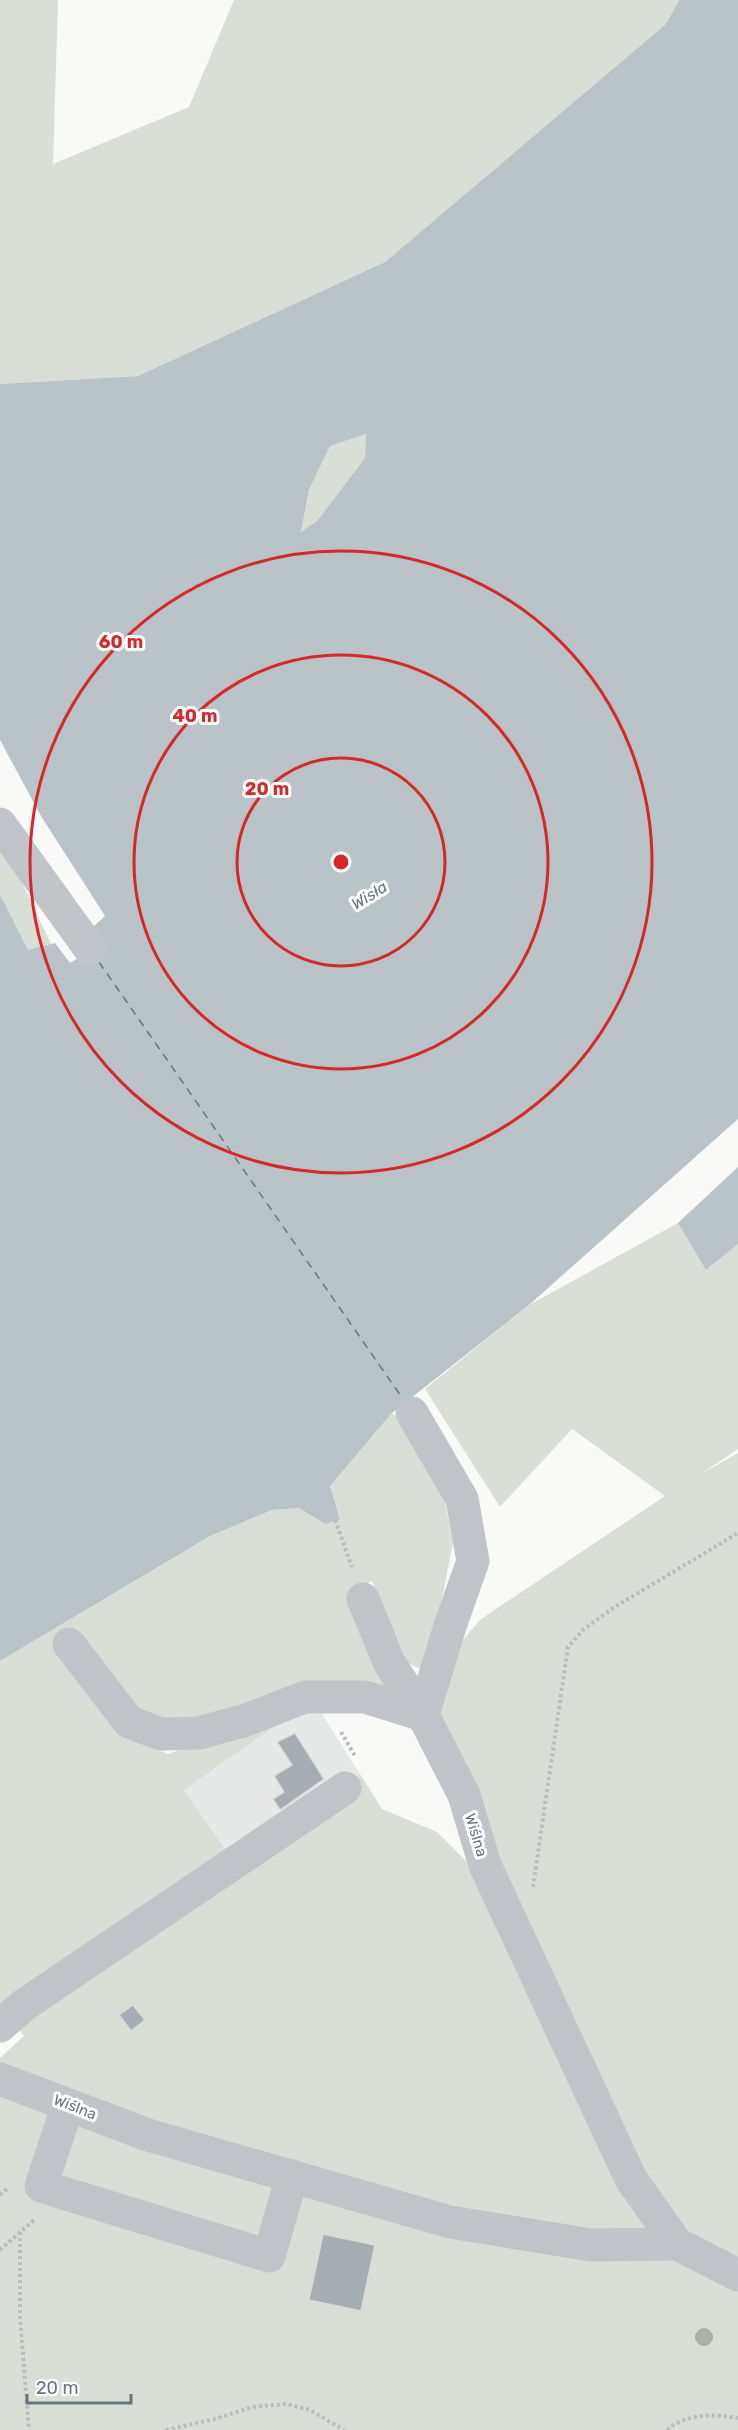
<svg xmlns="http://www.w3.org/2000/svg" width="738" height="2430" font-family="Rubik,sans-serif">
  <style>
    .built { fill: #e7e9e8 }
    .green { fill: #d9ded7 }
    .water { fill: #bac3c8; fill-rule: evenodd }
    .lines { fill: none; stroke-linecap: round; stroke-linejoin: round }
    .ferry { stroke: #677881; stroke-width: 1.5; stroke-dasharray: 8 6; stroke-linecap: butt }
    .building { fill: #a6aeb4; stroke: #dbdcda; stroke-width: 1.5 }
    .path { stroke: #babdc0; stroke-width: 4; stroke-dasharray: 3 3; stroke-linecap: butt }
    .minor { stroke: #c1c5c9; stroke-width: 33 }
    .tree { fill: #a9b3a7 }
    .ring { fill: none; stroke: #d62828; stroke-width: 3 }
    .labels { text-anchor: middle; stroke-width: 6; stroke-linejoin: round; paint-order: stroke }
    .street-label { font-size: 15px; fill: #667480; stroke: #fff }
    .water-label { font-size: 16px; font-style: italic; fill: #677881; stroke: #fff }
    .centre { fill: #d62828; stroke: #fff; stroke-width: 3 }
    .ring-label { font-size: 18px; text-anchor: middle; font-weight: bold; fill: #d62828; stroke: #fff; stroke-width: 6; stroke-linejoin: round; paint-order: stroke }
  </style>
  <rect width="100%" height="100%" fill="#f9faf8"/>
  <path class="built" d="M313,1700L360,1774L234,1861L184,1790Z"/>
  <g class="green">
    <path d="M0,0H58L53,164L189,107L234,0H679L666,24L385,262L138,376L0,384Z"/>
    <path d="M366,434L365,458L317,521L301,533L309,490L330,446Z"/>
    <path d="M0,843L14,866L51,944L28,951L0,894Z"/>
    <path d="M678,1223L706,1270L738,1244V1449L701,1474L738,1453V2430H0V2058L24,2036L0,2007V1661L210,1536L272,1510L299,1508L325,1524L340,1518L330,1486L392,1413L406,1424L440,1478L453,1542L437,1625L423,1670L408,1663L372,1581L351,1590L385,1686H353L243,1711L119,1734L168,1754L313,1700L184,1790L234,1861L360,1774L382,1809L437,1832L477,1872L423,1717L456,1661L463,1640L481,1619L665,1496L572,1429L500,1507L425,1389L529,1305Z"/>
  </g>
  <g class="water">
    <path d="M679,0H738V1119L529,1305L392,1413L330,1486L340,1519L325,1524L299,1508L272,1510L210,1536L0,1661V894L28,950L55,943L70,963L103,942L93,927L105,916L41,816L0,740V384L138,376L385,262L666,24ZM366,434L365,458L317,521L301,532L309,490L330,446Z"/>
    <path d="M738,1167V1244L706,1270L678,1223Z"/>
  </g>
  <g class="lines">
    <path class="ferry" d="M99,962L403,1399"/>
  </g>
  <g class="building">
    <path d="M295,1733L324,1779L280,1810L273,1799L284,1792L274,1776L292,1765L277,1742Z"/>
    <path d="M133,2005L145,2020L131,2031L119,2015Z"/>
    <path d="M323,2234L375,2245L361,2311L309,2300Z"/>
  </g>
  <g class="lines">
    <g class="path">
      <path d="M335,1520L352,1567"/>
      <path d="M341,1732L355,1756"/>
      <path d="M533,1887L568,1647L583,1630L613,1608L738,1533"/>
      <path d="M0,2195L8,2188"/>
      <path d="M20,2232V2317L29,2430"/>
      <path d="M0,2250L34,2220"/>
      <path d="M166,2430L215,2419L252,2407L286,2404L310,2410L344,2430"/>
      <path d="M667,2430C687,2413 714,2414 738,2418"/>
    </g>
    <g class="minor">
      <path d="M0,824L90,949"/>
      <path d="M412,1413L462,1499L473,1561L450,1626L423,1715"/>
      <path d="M363,1599L390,1664L423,1715L464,1795L485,1865L631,2179L677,2244L738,2275"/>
      <path d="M69,1644L129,1722L161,1734L199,1733L246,1720L305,1697H365L423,1715"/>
      <path d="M0,2026L24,2005L345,1788"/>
      <path d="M0,2079L148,2135L450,2222L591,2245L677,2244"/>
      <path d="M68,2105L41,2186L63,2193L269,2256L292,2176"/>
    </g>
  </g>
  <circle class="tree" cx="704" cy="2337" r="9"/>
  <g class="ring">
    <circle cx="341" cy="862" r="104"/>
    <circle cx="341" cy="862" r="207"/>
    <circle cx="341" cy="862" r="311"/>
  </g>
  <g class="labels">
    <g class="street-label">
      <text transform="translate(476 1835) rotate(73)" y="5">Wiślna</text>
      <text transform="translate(75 2107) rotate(21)" y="5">Wiślna</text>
    </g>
    <g class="water-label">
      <text transform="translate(369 895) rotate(-32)" y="6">Wisła</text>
    </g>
  </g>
  <circle cx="341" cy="862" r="9" class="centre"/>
  <g class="ring-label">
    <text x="121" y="648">60 m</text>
    <text x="195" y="722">40 m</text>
    <text x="267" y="795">20 m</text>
  </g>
  <path d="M27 2394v9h104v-9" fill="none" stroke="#667480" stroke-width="3"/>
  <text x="36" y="2394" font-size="18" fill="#667480" stroke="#ffffff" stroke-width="4.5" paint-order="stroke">20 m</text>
</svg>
